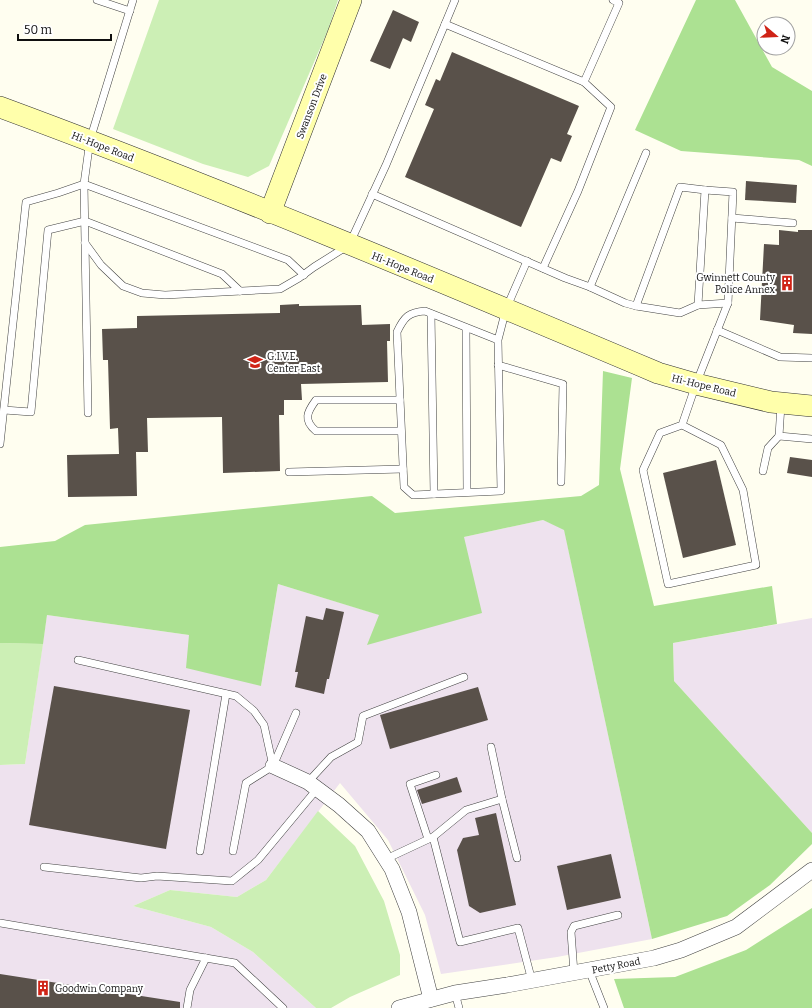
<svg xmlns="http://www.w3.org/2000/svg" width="812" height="1008" font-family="Bitter,serif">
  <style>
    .industrial { fill: #eee2ee }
    .green { fill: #ccefb5 }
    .forest { fill: #ace192 }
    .building { fill: #59514a }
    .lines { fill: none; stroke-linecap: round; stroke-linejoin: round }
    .lane-casing { stroke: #424242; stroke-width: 8 }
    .street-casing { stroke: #424242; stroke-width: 16 }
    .secondary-casing { stroke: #313131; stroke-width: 22 }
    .lane { stroke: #fff; stroke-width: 7 }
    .street { stroke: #fff; stroke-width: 15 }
    .secondary { stroke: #ffffab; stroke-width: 21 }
    .labels { text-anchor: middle; stroke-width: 4; stroke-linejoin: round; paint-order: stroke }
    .street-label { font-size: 10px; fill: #0f0f0f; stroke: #fff }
    .poi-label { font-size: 10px; fill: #0f0f0f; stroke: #fff; text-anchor: start }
  </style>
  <rect width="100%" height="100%" fill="#fffef0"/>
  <g class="industrial">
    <path d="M543,520L564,529L652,939L557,957L441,974L425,915L388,840L340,783L266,880L237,897L170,890L133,906L211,927L253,952L316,1008H0V765L25,764L47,615L189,635L261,686L278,584L380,615L368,644L464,537Z"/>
    <path d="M812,618V833L674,681L673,643Z"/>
  </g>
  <g class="green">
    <path d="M159,0H338L328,30L269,166L248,177L203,164L113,129Z"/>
    <path d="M0,643L43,644L25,764L0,765Z"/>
    <path d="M318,811L355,846L384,901L400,955V975L350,997L331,1008H316L253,952L211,927L133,906L170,890L237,897L266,880Z"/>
  </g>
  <g class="forest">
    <path d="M696,0H735L772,67L812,91V166L799,160L681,151L635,130Z"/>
    <path d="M603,371L632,378L620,469L654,606L772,586L777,624L673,643L674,681L812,833V844L770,885L727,916L652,939L564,530L543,520L464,537L482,613L367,645L379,615L278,584L261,686L186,668L189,635L47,615L43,644L0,643V547L55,541L85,525L372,496L395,513L581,496L599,485Z"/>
    <path d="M812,908V1008H624L614,979L675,977L746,950Z"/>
  </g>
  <g class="building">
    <path d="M393,10L419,22L411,42L403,38L390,69L370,61Z"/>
    <path d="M452,52L579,106L567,134L572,136L561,162L551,158L521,227L405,177L434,109L425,105L436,79L440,81Z"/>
    <path d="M746,181L797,185L796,203L745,200Z"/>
    <path d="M779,230L798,232V230H812V334L793,333L794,325L760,320L764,244L779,245Z"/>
    <path d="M299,304V306L361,305L362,325L390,324V341H387L388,382L301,384L302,400H284V415H279L280,471L223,473L222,417L147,418L148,452H136L137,496L68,497L67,455L119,454L118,428L110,429L108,360H103L102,329L137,328V316L280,313V305Z"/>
    <path d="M790,457L812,460V477L787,473Z"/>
    <path d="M716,460L736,545L683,558L663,473Z"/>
    <path d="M326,608L344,612L329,679H327L324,694L295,687L298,672H295L306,616L323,620Z"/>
    <path d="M54,686L190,710L166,849L29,825Z"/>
    <path d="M478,687L488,720L390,749L380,715Z"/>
    <path d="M457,777L462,792L422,804L417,790Z"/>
    <path d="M496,813L516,905L480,913L469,906L457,850L463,838L479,835L475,818Z"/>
    <path d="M611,854L621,898L567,910L557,866Z"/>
    <path d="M0,974L180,1002V1008H0Z"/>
  </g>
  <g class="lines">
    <g class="lane-casing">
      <g id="lane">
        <path d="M97,0L130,11"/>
        <path d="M445,24L455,0"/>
        <path d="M584,82L619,3L613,0"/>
        <path d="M372,194L565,278L590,287L646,153"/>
        <path d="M732,218L793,223"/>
        <path d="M85,243L101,265L123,286L142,293L165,295L280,289L299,278L314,267L349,245L386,165L445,24L584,82L611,107L578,191L543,268"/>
        <path d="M590,287L625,303L636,306L680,187L705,190L698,305L728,303"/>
        <path d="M636,306L680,313L698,305"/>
        <path d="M431,314L434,494"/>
        <path d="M466,328L467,492"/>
        <path d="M717,330L780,357L812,358"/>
        <path d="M498,340L425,311C409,312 404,317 397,332L404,487L413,495L501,491L498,340L506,309L527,261"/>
        <path d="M498,365L563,384L561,482"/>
        <path d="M400,400H316C307,412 303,420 316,431H401"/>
        <path d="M781,405L779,436L812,439"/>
        <path d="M4,410L31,412L48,230L85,221L222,274L240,291"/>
        <path d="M88,413L84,184L90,140L133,0"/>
        <path d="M682,425L721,445L743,490L756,565L668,584L643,470L660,433L682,425L696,384L728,303L733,192L705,190"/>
        <path d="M0,444L26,202L58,193L84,184L288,260L304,275"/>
        <path d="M763,471L768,448L779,436"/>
        <path d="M289,472L403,469"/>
        <path d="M78,660L236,696L254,711L264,725L273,766"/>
        <path d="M491,747L502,799"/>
        <path d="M308,782L331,757L358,742L363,716L464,677"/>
        <path d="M433,837L466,810L502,799L517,858"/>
        <path d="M428,839L410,784L436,775"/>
        <path d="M200,851L226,694"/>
        <path d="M233,851L246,783L273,766L296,713"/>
        <path d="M386,859L433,837L460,942L518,928L532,981"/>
        <path d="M44,867L141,878L157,876L232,881L258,860L317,789"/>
        <path d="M0,923L235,963L283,1008"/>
        <path d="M589,970L604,1008"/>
        <path d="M574,973L571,932L574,926L618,915"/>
        <path d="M455,993L459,1008"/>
        <path d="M187,1008L190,990L206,958"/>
      </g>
    </g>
    <g class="street-casing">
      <g id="street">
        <path d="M273,766L308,782L339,805L368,831L392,869L409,912L431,999"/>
        <path d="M399,1008L455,993L507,985L654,958L681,950L736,927L812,870"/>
      </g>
    </g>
    <g class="secondary-casing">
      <g id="secondary">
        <path d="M0,107C222,189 440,281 658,373L696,384L771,402L812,406"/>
        <path d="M270,213L351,0"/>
      </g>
    </g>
    <use href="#lane" class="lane"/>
    <use href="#street" class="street"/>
    <use href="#secondary" class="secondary"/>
  </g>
  <defs>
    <g id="building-bare" transform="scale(1.2)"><path d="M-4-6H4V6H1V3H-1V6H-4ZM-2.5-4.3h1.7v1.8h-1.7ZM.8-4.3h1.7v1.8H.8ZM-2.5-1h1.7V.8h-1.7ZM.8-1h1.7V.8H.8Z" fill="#cf2316" stroke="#fff" stroke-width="2.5" paint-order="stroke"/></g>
    <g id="school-bare" transform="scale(1.2)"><path d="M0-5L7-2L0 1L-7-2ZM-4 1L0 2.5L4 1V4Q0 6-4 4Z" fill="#cf2316" stroke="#fff" stroke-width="2.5" paint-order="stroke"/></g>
  </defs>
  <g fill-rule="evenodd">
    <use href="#building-bare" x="787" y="283"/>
    <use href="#school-bare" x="255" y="362"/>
    <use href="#building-bare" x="43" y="988"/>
  </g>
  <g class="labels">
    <g class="street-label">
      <text transform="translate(311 106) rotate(-69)" y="4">Swanson Drive</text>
      <text transform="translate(103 146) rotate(21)" y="4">Hi-Hope Road</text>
      <text transform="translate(403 267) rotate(22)" y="4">Hi-Hope Road</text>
      <text transform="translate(704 385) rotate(14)" y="4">Hi-Hope Road</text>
      <text transform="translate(616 965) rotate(-11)" y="4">Petty Road</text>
    </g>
    <g class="poi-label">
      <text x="775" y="281" text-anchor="end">Gwinnett County<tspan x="775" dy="12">Police Annex</tspan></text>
      <text x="267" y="360">G.I.V.E.<tspan x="267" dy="12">Center East</tspan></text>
      <text x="55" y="992">Goodwin Company</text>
    </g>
  </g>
  <g transform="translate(776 36) rotate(109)"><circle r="19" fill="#ffffff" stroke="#9f9f9f"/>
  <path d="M0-3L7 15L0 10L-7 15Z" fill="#cf2316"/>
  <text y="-6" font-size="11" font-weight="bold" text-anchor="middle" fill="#0f0f0f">N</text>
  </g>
  <path d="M18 34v6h93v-6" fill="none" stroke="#0f0f0f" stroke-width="2"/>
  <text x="24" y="34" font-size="12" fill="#0f0f0f" stroke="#ffffff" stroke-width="3" paint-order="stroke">50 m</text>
</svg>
